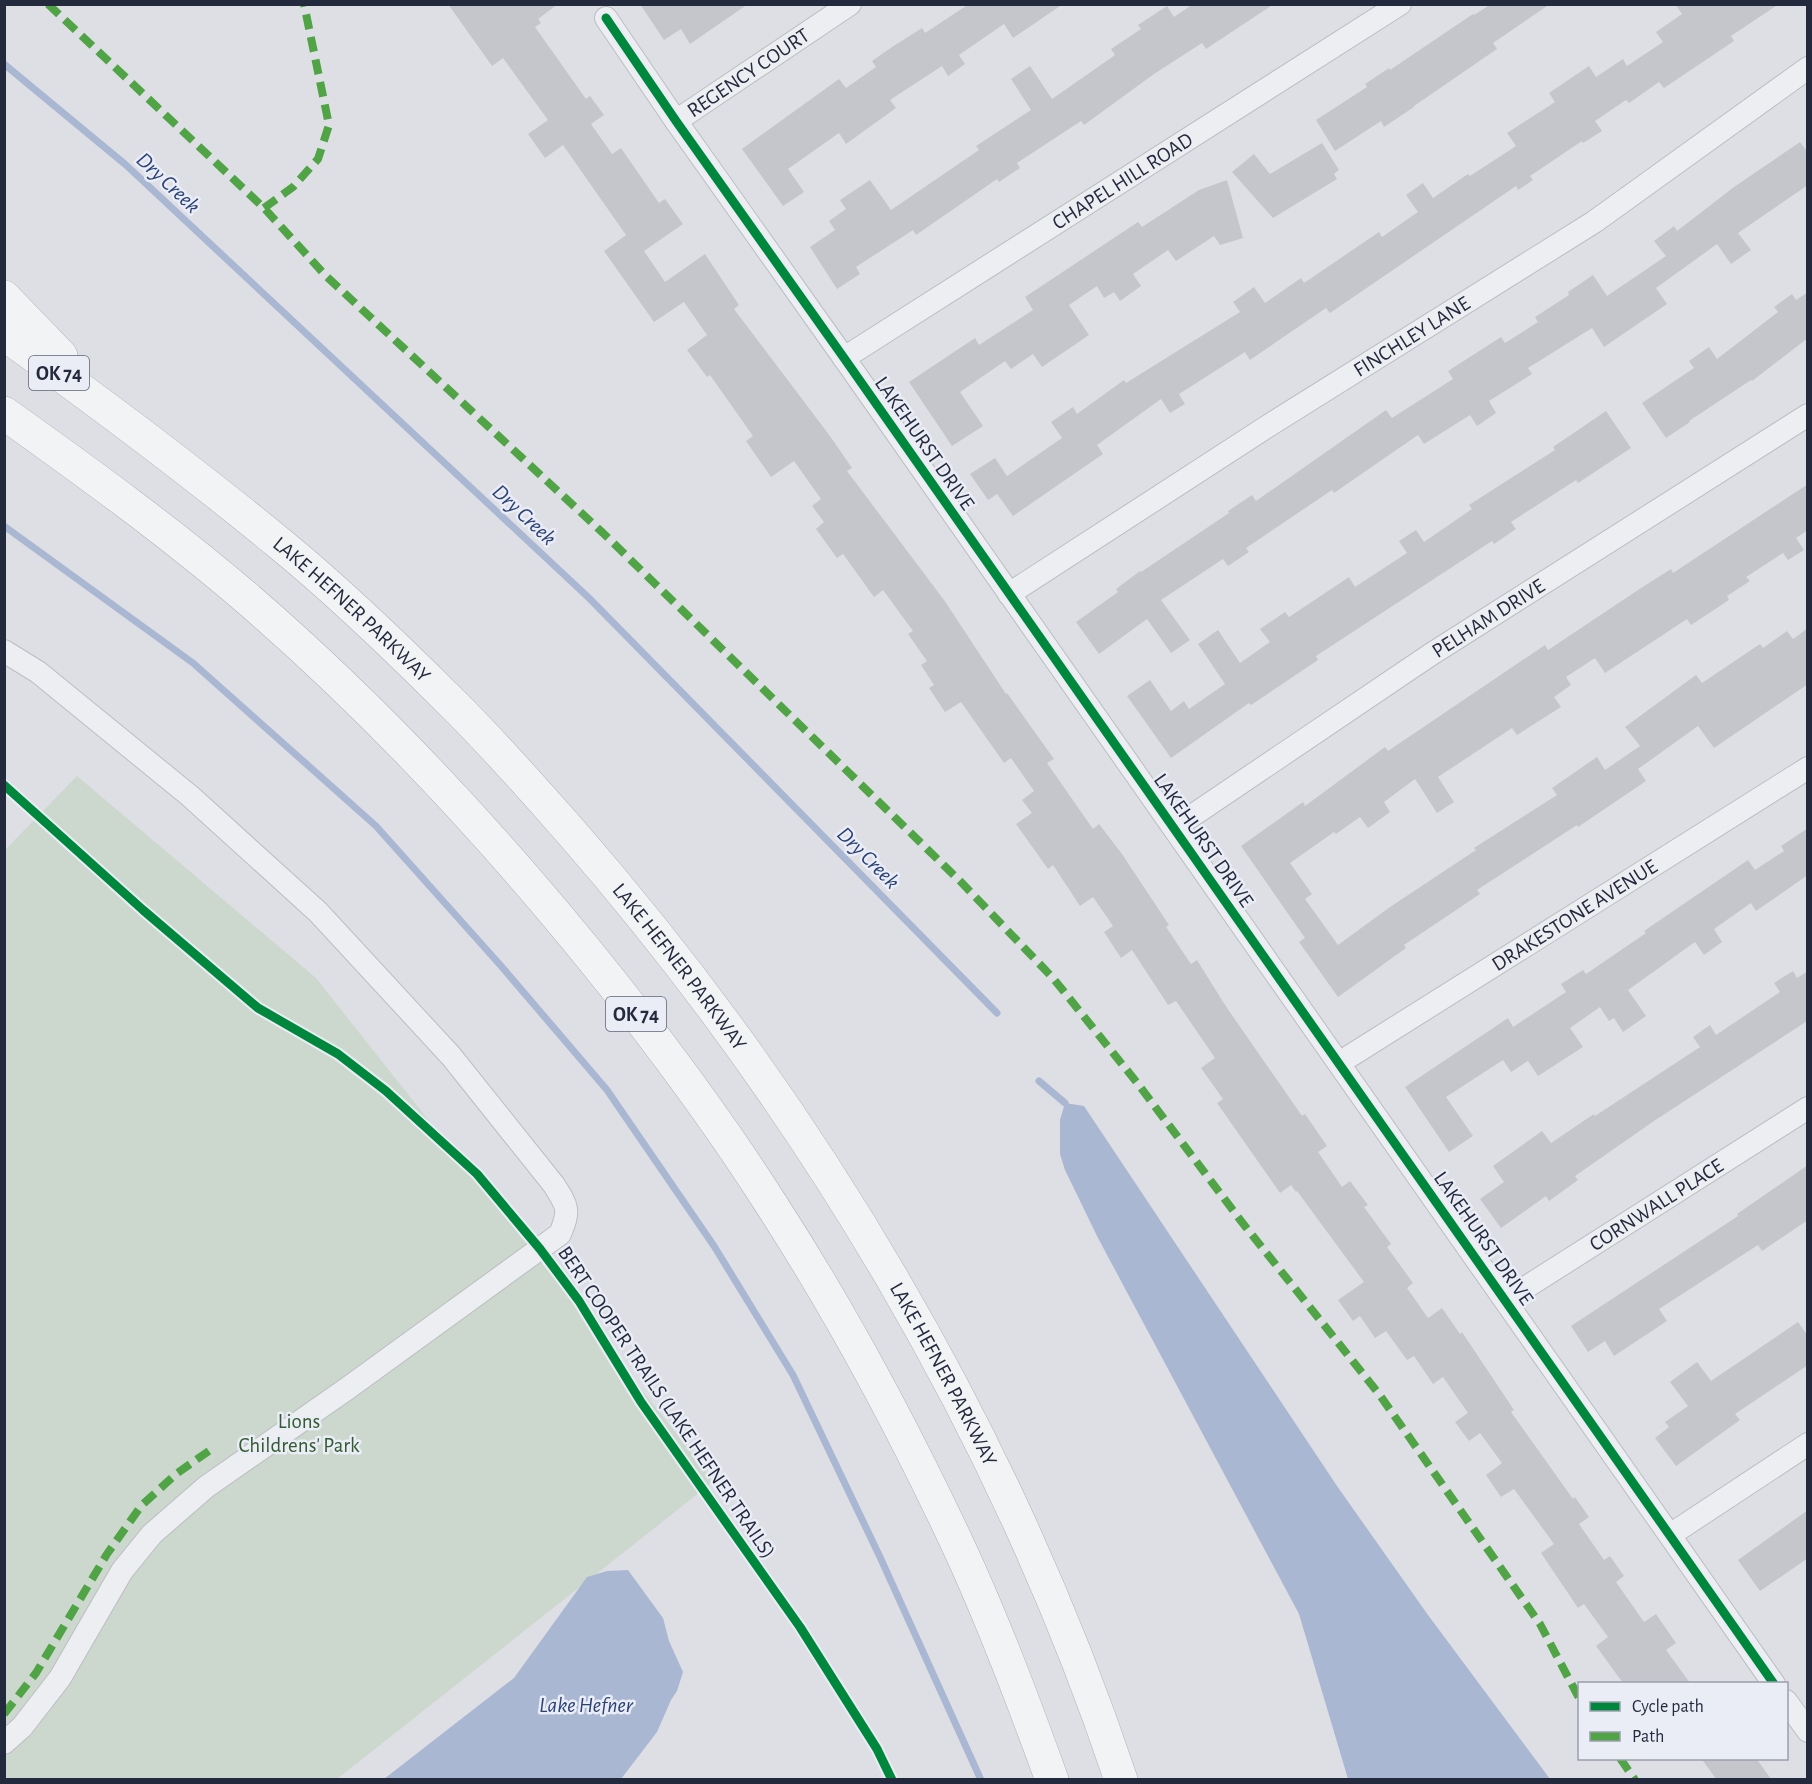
<svg xmlns="http://www.w3.org/2000/svg" width="1812" height="1784" font-family="'Alegreya Sans',sans-serif">
  <style>
    .green { fill: #ccd8cd }
    .water { fill: #a9b7d2 }
    .lines { fill: none; stroke-linecap: round; stroke-linejoin: round }
    .stream { stroke: #a9b7d2; stroke-width: 7 }
    .building { fill: #c4c6cb }
    .minor-casing { stroke: #bcbdc2; stroke-width: 24 }
    .highway-casing { stroke: #b0b2b9; stroke-width: 34 }
    .minor { stroke: #edeef1; stroke-width: 22 }
    .highway { stroke: #f2f3f5; stroke-width: 33 }
    .quiet { stroke: #50a446; stroke-width: 8; stroke-dasharray: 15 8; stroke-linecap: butt }
    .cycleway-casing { stroke: #eaedf5; stroke-width: 13 }
    .cycleway { stroke: #00873e; stroke-width: 9 }
    .labels { text-anchor: middle; stroke-width: 5; stroke-linejoin: round; paint-order: stroke }
    .shield { fill: #eaedf5; stroke: #5f6475; stroke-width: 1.5 }
    .shield-label { font-size: 20px; font-weight: bold; fill: #242a3e }
    .street-label { font-size: 21px; fill: #242a3e; stroke: #eaedf5 }
    .park-label { font-size: 21px; fill: #325b30; stroke: #eaedf5 }
    .water-label { font-size: 22px; font-style: italic; fill: #2b4276; stroke: #eaedf5 }
  </style>
  <rect width="100%" height="100%" fill="#dedfe4"/>
  <path class="green" d="M77,776L316,978L714,1481L337,1779H5L4,851Z"/>
  <g class="water">
    <path d="M1065,1103L1084,1106L1337,1486L1428,1615L1550,1779H1348L1299,1614L1098,1238L1065,1170L1060,1154V1120Z"/>
    <path d="M628,1570L663,1618L669,1641L683,1672L677,1691L671,1700L657,1732L621,1779H384L514,1678L587,1577L607,1571Z"/>
  </g>
  <g class="lines">
    <g class="stream">
      <path d="M4,64L126,165L589,598L997,1013"/>
      <path d="M4,526L193,663L376,826L502,967L607,1090L714,1246L793,1375L880,1557L981,1780"/>
      <path d="M1039,1081L1065,1103"/>
    </g>
  </g>
  <g class="building">
    <path d="M448,4H558L538,19L541,23L535,27L586,99L590,96L604,115L591,124L612,154L621,148L659,203L665,199L683,224L644,251L665,282L705,254L739,305L734,309L830,436L852,468L847,471L944,600L1006,694L1007,693L1054,759L1047,763L1093,829L1099,824L1122,854L1169,925L1166,927L1191,964L1197,960L1225,1005L1302,1116L1305,1114L1327,1146L1318,1152L1342,1187L1350,1181L1368,1205L1364,1207L1391,1244L1387,1247L1413,1283L1407,1288L1428,1318L1442,1308L1460,1334L1462,1332L1514,1410L1511,1412L1573,1499L1575,1497L1589,1517L1579,1524L1604,1560L1610,1556L1624,1576L1616,1582L1644,1622L1656,1614L1676,1643L1666,1650L1690,1683H1623L1596,1646L1608,1637L1584,1604L1578,1608L1541,1553L1554,1544L1514,1489L1501,1497L1486,1475L1502,1463L1480,1433L1469,1441L1455,1422L1468,1413L1443,1377L1433,1384L1414,1356L1407,1360L1386,1331L1375,1338L1360,1316L1353,1321L1338,1300L1364,1282L1297,1191L1296,1192L1291,1185L1280,1193L1217,1103L1223,1099L1201,1068L1215,1058L1176,1001L1168,1005L1132,950L1121,958L1104,932L1113,926L1093,897L1080,906L1053,865L1048,869L1016,824L1032,813L1022,800L1034,791L1011,758L1004,763L961,702L945,712L929,688L934,685L921,665L927,661L908,634L913,631L883,590L874,597L843,554L837,558L816,529L824,522L812,506L821,499L794,461L771,477L746,441L753,436L710,375L707,377L687,350L707,335L684,302L654,322L604,251L626,235L563,145L545,158L528,134L548,120L503,58L492,66Z"/>
    <path d="M640,4H748L690,44L681,29L664,40Z"/>
    <path d="M969,4H1063L1013,38L1004,24L959,55L965,64L948,76L942,66L890,100L896,108L846,144L839,133L788,169L804,192L783,206L742,149L839,79L846,88L876,67L872,61L892,47L922,28L925,33Z"/>
    <path d="M1193,4H1274L1206,49L1202,43L1154,74L1084,125L1081,121L1017,163L1020,168L999,182L997,179L916,235L913,230L856,267L860,274L837,289L810,247L835,230L829,221L846,209L840,200L870,180L891,210L979,150L976,146L1031,110L1011,79L1030,66L1052,99L1115,55L1111,49L1141,29L1138,25L1167,6L1174,17Z"/>
    <path d="M1491,4H1550L1493,43L1497,49L1414,106V107L1384,127L1381,121L1335,151L1316,120L1367,87L1365,84L1389,68L1390,70L1473,14L1474,15Z"/>
    <path d="M1675,4H1779L1731,36L1734,41L1664,88L1659,82L1629,103L1626,100L1595,121L1602,131L1583,143L1582,141L1530,176L1533,180L1518,190L1516,186L1330,313L1326,308L1250,360L1245,352L1179,394L1185,404L1170,413L1161,399L1097,445L1103,454L1013,516L997,494L988,500L970,474L995,458L1007,476L1062,438L1051,422L1073,407L1077,414L1124,380L1126,383L1240,312L1233,302L1254,287L1265,303L1301,278L1304,283L1379,232L1382,237L1418,212L1406,195L1423,183L1433,198L1468,174L1470,176L1516,146L1507,133L1555,102L1549,93L1589,66L1596,77L1623,59L1627,66L1663,42L1656,32L1682,14Z"/>
    <path d="M1800,142L1808,153V185L1738,233L1751,250L1731,264L1717,244L1656,288L1667,304L1604,347L1592,328L1528,368L1532,374L1489,401L1496,413L1477,426L1470,415L1424,444L1418,435L1334,493L1332,490L1246,548L1249,552L1228,566L1223,559L1161,600L1190,640L1171,653L1147,619L1099,654L1076,622L1118,592L1116,589L1140,571L1141,572L1229,513L1228,511L1252,495L1256,501L1386,410L1392,418L1453,379L1448,371L1501,337L1505,343L1538,322L1535,317L1569,295L1568,292L1593,275L1607,296L1666,256L1654,241L1674,226L1677,231L1734,187Z"/>
    <path d="M1322,143L1339,170L1334,174L1337,179L1273,218L1232,172L1254,154L1270,174Z"/>
    <path d="M1227,180L1243,238L1220,245L1214,236L1176,261L1168,250L1133,274L1141,286L1120,301L1114,292L1104,298L1097,286L1069,305L1089,335L1042,367L1033,354L1011,369L1005,361L960,392L983,426L952,446L909,382L975,338L979,345L1033,310L1025,297L1138,222L1142,227L1199,190Z"/>
    <path d="M1808,292V338L1752,381L1751,380L1689,421L1690,422L1666,438L1642,403L1694,368L1689,361L1709,347L1717,359L1778,312L1774,307L1792,294L1796,300Z"/>
    <path d="M1606,411L1631,448L1578,483L1576,480L1511,522L1516,529L1494,544L1492,541L1316,656L1318,660L1251,705L1249,703L1171,758L1127,696L1150,680L1171,711L1184,701L1189,709L1225,684L1198,644L1218,630L1240,663L1270,642L1260,629L1285,612L1289,617L1349,577L1355,587L1407,553L1399,541L1416,530L1424,542L1472,509L1469,505L1555,450L1553,447Z"/>
    <path d="M1808,484V530L1796,538L1804,550L1788,560L1783,553L1746,577L1750,581L1727,596L1729,600L1691,625L1687,619L1605,673L1595,658L1566,677L1571,685L1554,697L1561,707L1517,735L1512,728L1438,777L1454,802L1437,813L1415,779L1384,802L1390,812L1368,828L1360,817L1336,834L1334,832L1290,863L1312,894L1305,899L1338,945L1390,907L1476,850L1474,848L1557,795L1552,788L1597,757L1605,770L1640,746L1625,727L1696,675L1702,683L1760,644L1763,648L1787,631L1793,639L1808,628V684L1714,748L1698,726L1638,769L1646,781L1578,827L1577,825L1477,890L1480,894L1404,945L1406,948L1338,997L1299,942L1305,938L1241,846L1303,802L1305,806L1385,747L1388,751L1545,645L1548,650L1638,590L1671,569L1673,573Z"/>
    <path d="M1808,828V875L1756,911L1751,903L1714,929L1722,942L1704,955L1695,942L1628,990L1646,1016L1623,1032L1614,1018L1609,1021L1600,1007L1570,1028L1583,1047L1538,1076L1528,1061L1511,1072L1503,1060L1446,1097L1473,1136L1449,1152L1405,1087L1508,1018L1513,1027L1566,992L1561,984L1583,970L1586,974L1646,933L1644,931L1748,860L1755,870L1784,851L1781,846Z"/>
    <path d="M1793,971L1797,978L1808,971L1807,1021L1654,1121L1575,1176L1578,1180L1549,1201L1546,1196L1501,1228L1480,1199L1504,1182L1493,1166L1542,1131L1551,1143L1594,1114L1595,1116L1700,1047L1693,1037L1710,1025L1716,1035L1780,992L1774,983Z"/>
    <path d="M1808,1165V1220L1762,1251L1758,1245L1659,1309L1667,1321L1614,1356L1605,1341L1588,1352L1571,1326L1738,1216L1737,1214Z"/>
    <path d="M1798,1322L1808,1336V1365L1735,1414L1740,1420L1676,1466L1655,1438L1669,1427L1665,1422L1688,1406L1670,1382L1697,1362L1711,1381Z"/>
    <path d="M1808,1510V1558L1760,1591L1738,1560Z"/>
    <path d="M1701,1758H1756L1771,1779H1716Z"/>
  </g>
  <g class="lines">
    <g class="minor-casing">
      <g id="minor">
        <path d="M606,18L676,121L844,358L1774,1684"/>
        <path id="s1" d="M676,121L850,4"/>
        <path id="s2" d="M844,358L1400,4"/>
        <path id="s3" d="M1009,594L1268,426L1594,222L1808,68"/>
        <path d="M4,651L38,672L190,796L318,912L451,1056L554,1185C568,1207 570,1210 560,1234L348,1388L206,1487L152,1534L122,1571L60,1678L22,1727L4,1743"/>
        <path id="s4" d="M1174,828L1430,655L1808,415"/>
        <path id="s5" d="M1339,1063L1808,768"/>
        <path id="s6" d="M1506,1300L1808,1108"/>
        <path d="M1670,1535L1808,1444"/>
        <path d="M1786,1701L1808,1731"/>
      </g>
    </g>
    <g class="highway-casing">
      <g id="highway">
        <path d="M4,297L61,356"/>
        <path id="s7" d="M4,334C98,401 190,470 279,543C339,592 396,647 451,702C493,743 532,788 571,832C811,1107 1005,1433 1121,1780"/>
        <path d="M4,413C88,473 171,533 249,600C382,715 502,845 612,983C668,1054 722,1127 771,1204C841,1312 902,1426 957,1543C993,1620 1023,1700 1052,1780"/>
      </g>
    </g>
    <use href="#minor" class="minor"/>
    <use href="#highway" class="highway"/>
    <g class="quiet">
      <path d="M48,4L264,208L326,276L603,533L962,883L1053,978L1138,1084L1241,1221L1379,1394L1540,1624L1580,1700"/>
      <path d="M264,208L293,187L318,159L329,125L304,4"/>
      <path d="M4,1714L36,1673L107,1554L141,1506L176,1474L213,1448"/>
      <path d="M1620,1758L1635,1780"/>
    </g>
    <g class="cycleway-casing">
      <g id="cycleway">
        <path d="M606,18L676,121L844,358L1774,1684"/>
        <path d="M4,785L143,910L258,1008L338,1054L386,1091L477,1174L540,1249L579,1301L641,1402L800,1627L877,1749L892,1780"/>
      </g>
    </g>
    <use href="#cycleway" class="cycleway"/>
  </g>
  <g class="labels">
    <g class="shield">
      <rect x="29" y="356" width="60" height="34" rx="4.5"/>
      <rect x="606" y="997" width="60" height="34" rx="4.5"/>
    </g>
    <g class="shield-label">
      <text x="59" y="380">OK 74</text>
      <text x="636" y="1021">OK 74</text>
    </g>
    <g class="street-label">
      <text dy="7" stroke="none"><textPath href="#s1" startOffset="87">REGENCY COURT</textPath></text>
      <text dy="7" stroke="none"><textPath href="#s2" startOffset="330">CHAPEL HILL ROAD</textPath></text>
      <text dy="7" stroke="none"><textPath href="#s3" startOffset="478">FINCHLEY LANE</textPath></text>
      <text transform="translate(925 443) rotate(55)" y="7">LAKEHURST DRIVE</text>
      <text dy="7" stroke="none"><textPath href="#s7" startOffset="444">LAKE HEFNER PARKWAY</textPath></text>
      <text dy="7" stroke="none"><textPath href="#s4" startOffset="378">PELHAM DRIVE</textPath></text>
      <text transform="translate(1204 840) rotate(55)" y="7">LAKEHURST DRIVE</text>
      <text dy="7" stroke="none"><textPath href="#s5" startOffset="278">DRAKESTONE AVENUE</textPath></text>
      <text dy="7" stroke="none"><textPath href="#s7" startOffset="930">LAKE HEFNER PARKWAY</textPath></text>
      <text dy="7" stroke="none"><textPath href="#s6" startOffset="178">CORNWALL PLACE</textPath></text>
      <text transform="translate(1484 1238) rotate(55)" y="7">LAKEHURST DRIVE</text>
      <text dy="7" stroke="none"><textPath href="#s7" startOffset="1416">LAKE HEFNER PARKWAY</textPath></text>
      <text transform="translate(667 1402) rotate(56)" y="7">BERT COOPER TRAILS (LAKE HEFNER TRAILS)</text>
    </g>
    <g class="park-label">
      <text x="299" y="1428">Lions<tspan x="299" dy="24">Childrens' Park</tspan></text>
    </g>
    <g class="water-label">
      <text transform="translate(169 182) rotate(43)" y="8">Dry Creek</text>
      <text transform="translate(525 514) rotate(43)" y="8">Dry Creek</text>
      <text transform="translate(869 857) rotate(45)" y="8">Dry Creek</text>
      <text x="586" y="1712">Lake Hefner</text>
    </g>
  </g>
  <rect width="1812" height="1784" fill="none" stroke="#242a3e" stroke-width="12"/>
  <rect x="1578" y="1682" width="210" height="78" fill="#eaedf5" stroke="#9b9fac" stroke-width="1.5"/>
  <rect x="1590" y="1702" width="30" height="9" fill="#00873e" stroke="#9b9fac" stroke-width="1.5"/>
  <text x="1632" y="1712" font-size="18" fill="#242a3e">Cycle path</text>
  <rect x="1590" y="1732" width="30" height="9" fill="#50a446" stroke="#9b9fac" stroke-width="1.5"/>
  <text x="1632" y="1742" font-size="18" fill="#242a3e">Path</text>
</svg>
